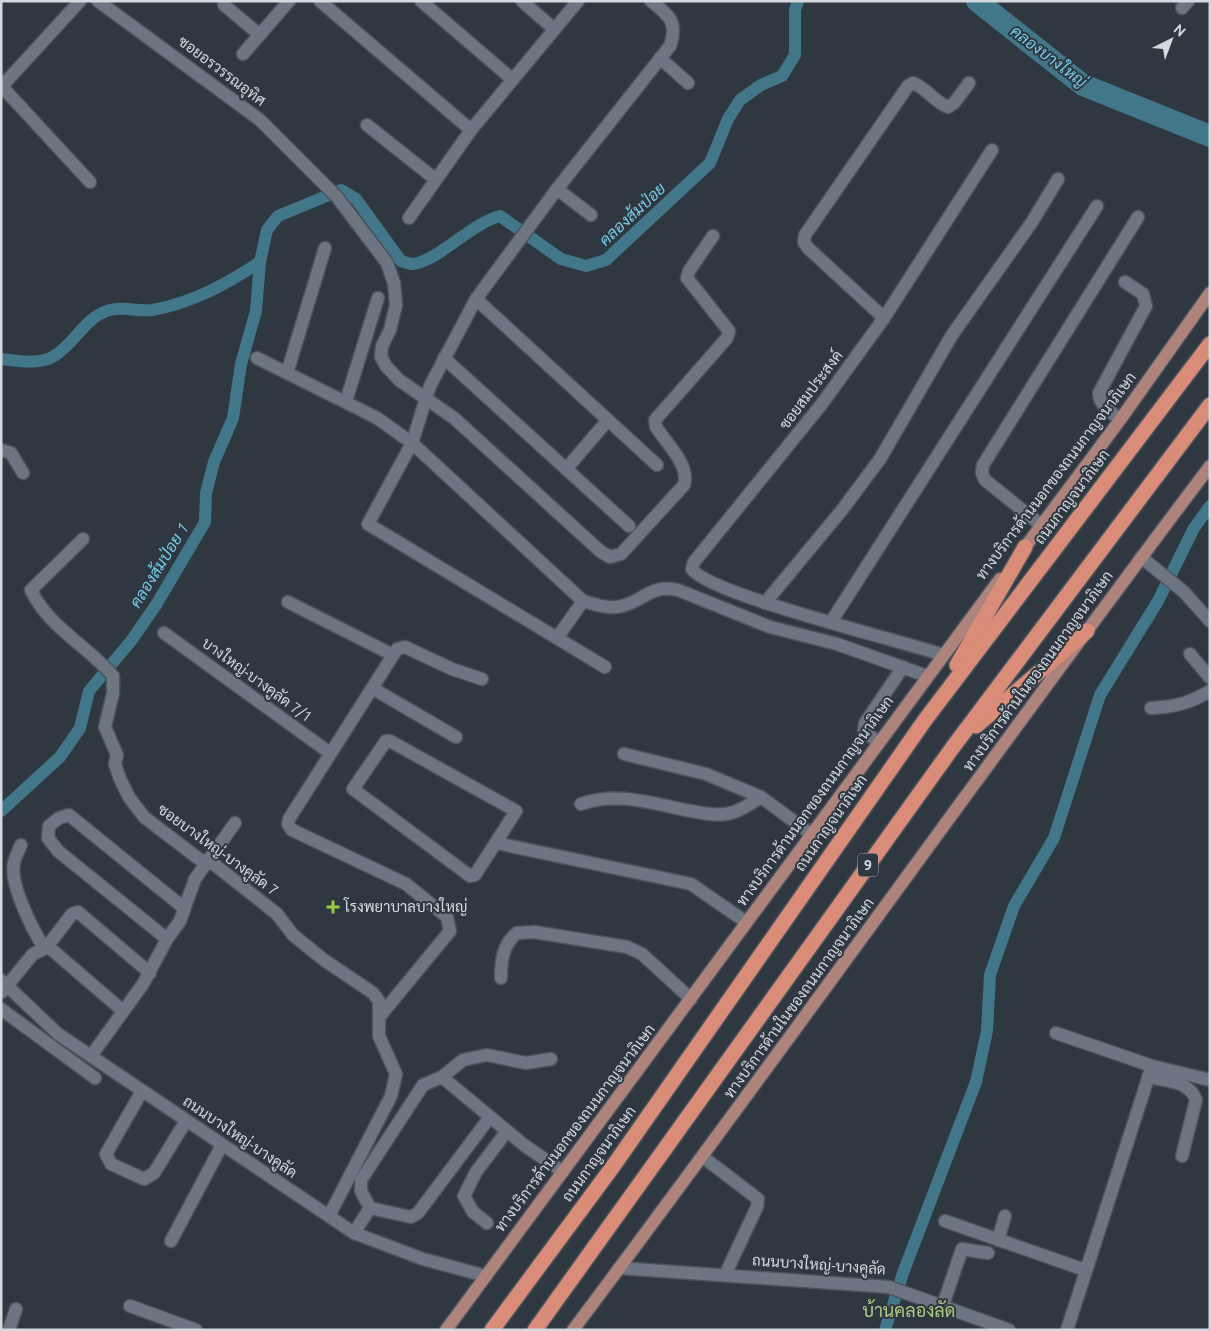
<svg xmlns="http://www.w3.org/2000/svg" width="1211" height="1331" font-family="Ubuntu,Sarabun,sans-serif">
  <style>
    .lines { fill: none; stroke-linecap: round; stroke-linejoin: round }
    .canal { stroke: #417789; stroke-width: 12 }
    .river { stroke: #417789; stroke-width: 22 }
    .minor-casing { stroke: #4c525c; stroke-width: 15 }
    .major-casing { stroke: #4c525c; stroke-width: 15 }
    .highway-casing { stroke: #4c525c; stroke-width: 18 }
    .minor { stroke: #6c7581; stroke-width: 12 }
    .major { stroke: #ad837b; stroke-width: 12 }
    .highway { stroke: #d98c77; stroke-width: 15 }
    .poi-dot { fill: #94cc3c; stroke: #2f3741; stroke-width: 2 }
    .labels { text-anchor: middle; stroke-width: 4; stroke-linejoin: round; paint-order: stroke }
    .shield { fill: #2f3741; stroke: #a2a8b0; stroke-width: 1 }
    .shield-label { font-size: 14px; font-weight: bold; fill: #d4d9e0 }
    .street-label { font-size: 15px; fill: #d4d9e0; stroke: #2f3741 }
    .poi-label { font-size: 15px; fill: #d4d9e0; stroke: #2f3741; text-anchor: start }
    .water-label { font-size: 16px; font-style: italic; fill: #76cdeb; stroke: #2f3741 }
    .quarter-label { font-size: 18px; fill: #abcb85; stroke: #2f3741 }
  </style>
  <rect width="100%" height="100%" fill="#2f3741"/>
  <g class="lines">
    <g class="canal">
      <path d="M1,359C17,361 40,365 54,356C75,344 85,316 110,310C123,306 138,312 152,310C193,303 226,284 260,262"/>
      <path d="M1,811L60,757L80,728L89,691L131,641L156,605L205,522L206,493L214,462L233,418L241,364L256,311L260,262L267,230L278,216L341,190L356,199L401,261C404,262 409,264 413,264C440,260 470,224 500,216L561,259L586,266L606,260L710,163L728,119L740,100L761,85L782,76L795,55V10L798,1"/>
      <path d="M885,1330L903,1273L976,1082L987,1031L990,975L1014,906L1054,838L1100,695L1158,601L1194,528L1210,506"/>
    </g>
    <path class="river" d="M977,1L1083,85L1210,136"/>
    <g class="minor-casing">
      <g id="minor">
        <path d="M80,1L3,85L6,91L90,182"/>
        <path d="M98,1L260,120L337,197L387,263L394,283L396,305L390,330L382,346L381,357L386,366L399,380L454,418L600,551L610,557L621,554L684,485C690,465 667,444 656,427L655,420L727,338L729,331L687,278L689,271L713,236"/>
        <path d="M320,1L471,130"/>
        <path d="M421,1L512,79"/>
        <path d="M522,1L554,29"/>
        <path d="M224,5L260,35"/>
        <path d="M1182,8L1188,1"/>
        <path d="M243,54L289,1"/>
        <path d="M660,58L688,83"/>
        <path d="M367,125L435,179"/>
        <path d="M557,189L591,215"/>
        <path d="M409,218L471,130L578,1"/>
        <path d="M476,299L657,465"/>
        <path d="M884,318L992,150"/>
        <path d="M257,358L377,418L412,443L583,601C595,604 610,610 622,606C645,600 651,584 678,590L770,627L837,644L927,676"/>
        <path d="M444,358L629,526"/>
        <path d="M287,373L325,248"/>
        <path d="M346,401L378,298"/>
        <path d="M1120,420C1112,412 1099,406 1099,393L1146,306L1143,294L1125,282"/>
        <path d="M1,450L11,453L23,473"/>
        <path d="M566,469L608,420"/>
        <path d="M1041,525L985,480L982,473L983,465L1138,217"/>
        <path d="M83,539L31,590C48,627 88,646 113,676V693L105,727L117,755L115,764L120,779L129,797L144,817L199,859L215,865L277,914L293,935L324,960L373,993L379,1001V1036L396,1074L391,1096L329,1216"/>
        <path d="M1141,557L1184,592L1210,621"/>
        <path d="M288,602L393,655"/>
        <path d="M765,603L842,510L880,459L952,335L1032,222L1058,179"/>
        <path d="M831,622L1097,206"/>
        <path d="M164,633L330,753"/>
        <path d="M557,638L583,601"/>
        <path d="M1190,654L1210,678"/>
        <path d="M943,655C902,641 708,594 692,569L694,562L821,405L884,318L808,248L804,242L805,235L908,86L913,83C927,88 934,102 948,107L954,103L969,83"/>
        <path d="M605,667L368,524L412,443L430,386L476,299L557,189L670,46C678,22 670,16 651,1"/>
        <path d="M372,688L456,737"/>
        <path d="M1151,708C1175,707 1190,703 1210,691"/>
        <path d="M386,741H390L516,811L475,875L470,876L353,789Z"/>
        <path d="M878,742L864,731L865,723L903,667"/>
        <path d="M624,754L706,774L761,797L811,834"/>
        <path d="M581,804C618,791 654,804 691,811C702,813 715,816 726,814C739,812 750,804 761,797"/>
        <path d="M496,843L691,884L746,922"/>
        <path d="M21,845C19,850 15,857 14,863C9,884 33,930 44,948"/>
        <path d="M167,939L58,851L48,838L49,826L59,818L69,815L184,908"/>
        <path d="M46,948L72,914L78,912L150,973"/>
        <path d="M501,978C501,960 503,944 517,933L534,932L627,947L642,954L691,999"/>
        <path d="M1,980L58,1034L354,1233L423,1259L486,1276"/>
        <path d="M2,992L33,954L46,948L51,949L123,1011"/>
        <path d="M1,1009L95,1078"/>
        <path d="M380,1016L450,931L447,917L406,884L292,830L288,824L289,819L397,649L405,647L452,669L482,679"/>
        <path d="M1056,1033L1152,1066L1210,1080"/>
        <path d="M91,1056L143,984L167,939L180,921L195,879L235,823"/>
        <path d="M442,1077L463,1060L487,1055L526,1063L551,1059"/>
        <path d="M1148,1077C1165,1081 1189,1080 1196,1100L1182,1156"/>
        <path d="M142,1091L106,1154L111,1164L144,1179L154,1173L186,1121"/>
        <path d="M703,1157L758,1199L757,1207L725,1275"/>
        <path d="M370,1208L411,1217L418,1213L490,1117"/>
        <path d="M945,1221L1085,1270"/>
        <path d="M487,1223L473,1212L464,1196L476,1172L507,1131"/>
        <path d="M354,1233L370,1208L361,1191V1180L423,1085L442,1077L524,1145L563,1172"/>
        <path d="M998,1240L1005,1216"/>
        <path d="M171,1241L222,1145"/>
        <path d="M619,1268L889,1287L1009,1330"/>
        <path d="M943,1305L962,1249L988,1253"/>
        <path d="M130,1306L196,1330"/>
        <path d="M9,1330L16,1309"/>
        <path d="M1067,1330L1152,1066"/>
      </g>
    </g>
    <g class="major-casing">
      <g id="major">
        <path d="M1020,554L1120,420L1210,293"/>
        <path d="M446,1330L1000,579"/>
        <path d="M573,1330C788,1044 994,752 1210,466"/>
      </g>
    </g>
    <g class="highway-casing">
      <g id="highway">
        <path d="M957,665L1025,547"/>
        <path d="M976,726L1087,631"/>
        <path d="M492,1330L614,1165L925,720L1210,344"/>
        <path d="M535,1330L953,747L1210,405"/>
      </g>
    </g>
    <use href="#minor" class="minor"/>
    <use href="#major" class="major"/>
    <use href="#highway" class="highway"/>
  </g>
  <path class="poi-dot" d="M330.5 899.5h5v5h5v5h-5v5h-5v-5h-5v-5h5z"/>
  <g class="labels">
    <rect class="shield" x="858" y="853.5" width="20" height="23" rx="4"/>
    <g class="shield-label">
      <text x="868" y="870">9</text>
    </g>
    <g class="street-label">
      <text transform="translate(222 71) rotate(37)" y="5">ซอยอรวรรณอุทิศ</text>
      <text transform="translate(811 390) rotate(-53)" y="5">ซอยสมประสงค์</text>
      <text transform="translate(1056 476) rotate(-53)" y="5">ทางบริการด้านนอกของถนนกาญจนาภิเษก</text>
      <text transform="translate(1072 497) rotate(-53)" y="5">ถนนกาญจนาภิเษก</text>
      <text transform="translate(1038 671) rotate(-54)" y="5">ทางบริการด้านในของถนนกาญจนาภิเษก</text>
      <text transform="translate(257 680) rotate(36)" y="5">บางใหญ่-บางคูลัด 7/1</text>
      <text transform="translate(815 801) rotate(-54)" y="5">ทางบริการด้านนอกของถนนกาญจนาภิเษก</text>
      <text transform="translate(831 823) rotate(-55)" y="5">ถนนกาญจนาภิเษก</text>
      <text transform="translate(218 850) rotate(36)" y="5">ซอยบางใหญ่-บางคูลัด 7</text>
      <text transform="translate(799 998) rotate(-54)" y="5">ทางบริการด้านในของถนนกาญจนาภิเษก</text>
      <text transform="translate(575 1128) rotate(-53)" y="5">ทางบริการด้านนอกของถนนกาญจนาภิเษก</text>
      <text transform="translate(240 1137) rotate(34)" y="5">ถนนบางใหญ่-บางคูลัด</text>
      <text transform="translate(599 1154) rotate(-54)" y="5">ถนนกาญจนาภิเษก</text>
      <text transform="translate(819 1265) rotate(4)" y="5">ถนนบางใหญ่-บางคูลัด</text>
    </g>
    <g class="poi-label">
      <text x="344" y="912">โรงพยาบาลบางใหญ่</text>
    </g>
    <g class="water-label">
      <text transform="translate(1049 56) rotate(37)" y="6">คลองบางใหญ่</text>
      <text transform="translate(632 214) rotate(-43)" y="6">คลองส้มป่อย</text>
      <text transform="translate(159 565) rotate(-58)" y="6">คลองส้มป่อย 1</text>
    </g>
    <g class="quarter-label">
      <text x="909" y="1317">บ้านคลองลัด</text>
    </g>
  </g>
  <rect width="1211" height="1331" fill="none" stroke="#d4d9e0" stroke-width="5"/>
  <g transform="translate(1171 40) rotate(42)" stroke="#2f3741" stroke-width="4" paint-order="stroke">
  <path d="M0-4L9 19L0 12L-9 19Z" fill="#d4d9e0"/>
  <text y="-8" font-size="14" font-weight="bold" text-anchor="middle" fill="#d4d9e0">N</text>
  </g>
</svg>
